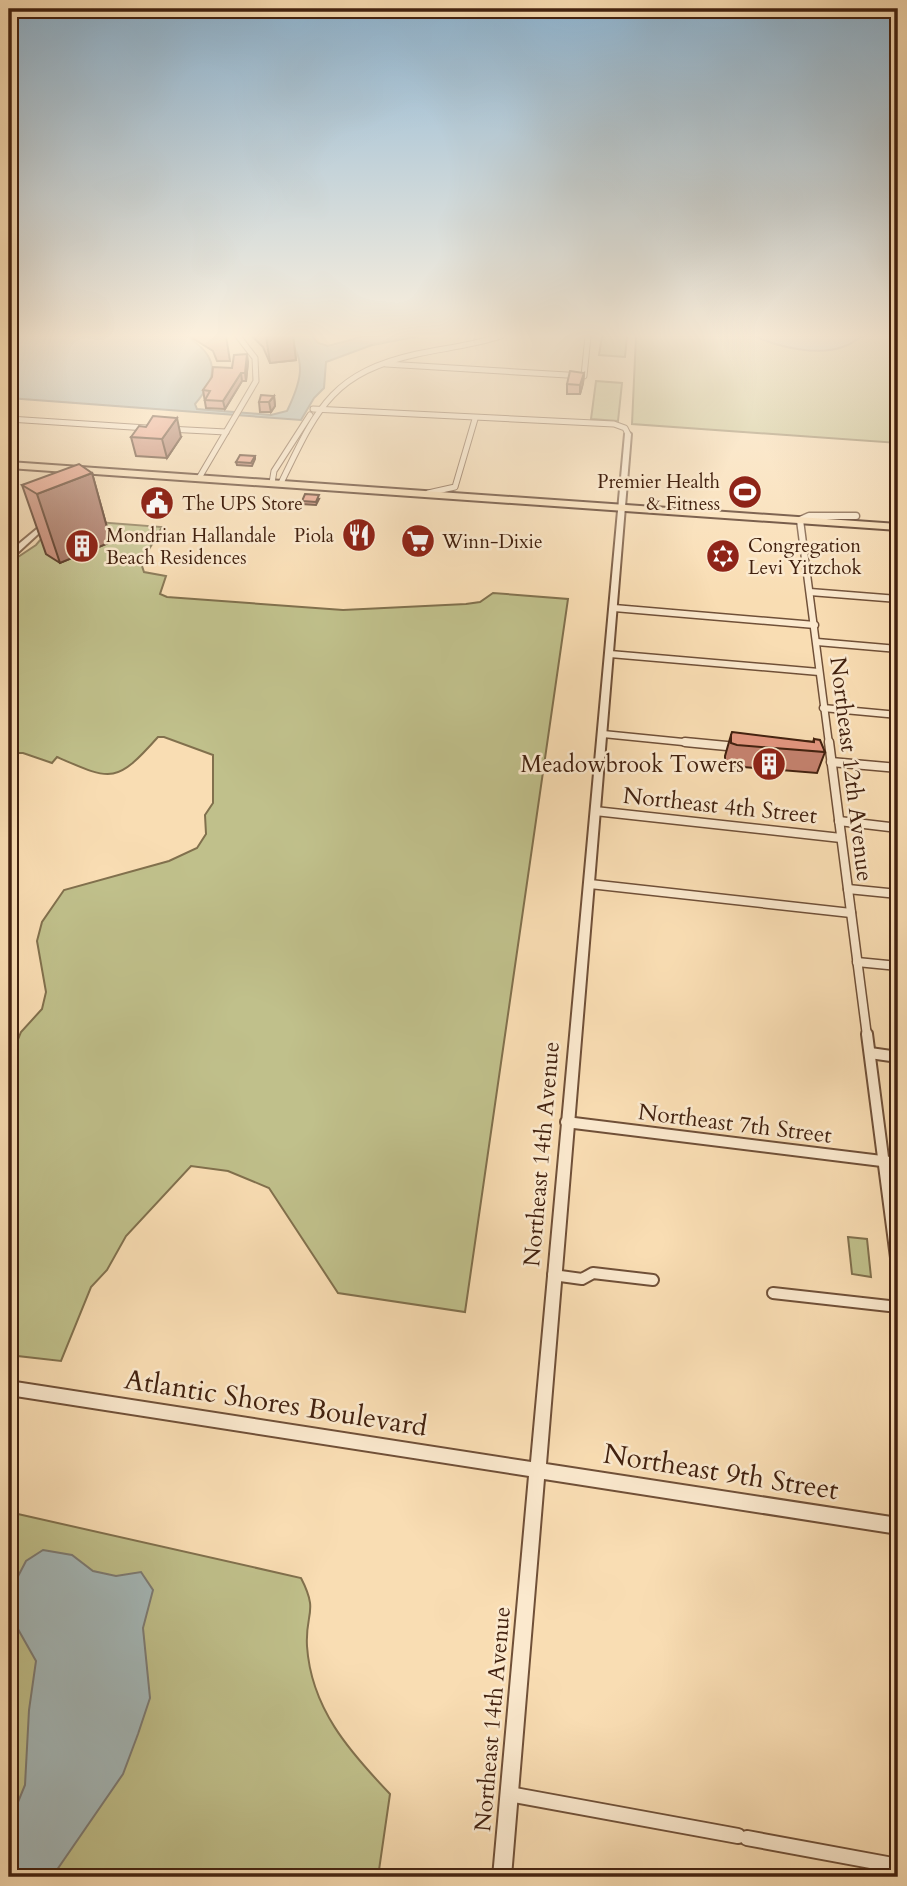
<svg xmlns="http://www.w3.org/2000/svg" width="907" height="1886" font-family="Cardo,serif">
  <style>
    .green { fill: #c0c08b; stroke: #81704d; stroke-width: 2 }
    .water { fill: #a4b8b9; stroke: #7d7c75; stroke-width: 2 }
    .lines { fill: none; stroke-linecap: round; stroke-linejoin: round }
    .minor-far4-casing { stroke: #705038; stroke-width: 7 }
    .minor-far3-casing { stroke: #705038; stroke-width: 9 }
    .minor-far2-casing { stroke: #705038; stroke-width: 11 }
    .minor-far1-casing { stroke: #705038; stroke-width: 14 }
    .minor-casing { stroke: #705038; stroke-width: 18 }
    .tertiary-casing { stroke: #705038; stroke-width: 4 }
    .primary-casing { stroke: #42210f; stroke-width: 4 }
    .minor-far4 { stroke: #fbe9ce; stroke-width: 5 }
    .minor-far3 { stroke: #fbe9ce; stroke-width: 6 }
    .minor-far2 { stroke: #fbe9ce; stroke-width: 8 }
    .minor-far1 { stroke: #fbe9ce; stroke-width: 10 }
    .minor { stroke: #fbe9ce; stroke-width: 14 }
    .tertiary { fill: #fbe9ce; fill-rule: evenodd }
    .primary { fill: #f9ddb3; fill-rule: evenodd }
    .wall { fill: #c5826f; stroke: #42210f; stroke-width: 2 }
    .shaded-wall { fill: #a06a5a; stroke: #42210f; stroke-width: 2 }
    .building { fill: #e59781; stroke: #42210f; stroke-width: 2 }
    .labels { text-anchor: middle; stroke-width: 5; stroke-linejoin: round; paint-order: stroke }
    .far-poi-label { font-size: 19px; fill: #42210f; stroke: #fbe9ce; text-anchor: start }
    .poi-label { font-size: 23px; fill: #42210f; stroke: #fbe9ce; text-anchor: end }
    .street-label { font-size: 23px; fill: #42210f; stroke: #fbe9ce }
    .near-street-label { font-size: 28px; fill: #42210f; stroke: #fbe9ce }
  </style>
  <rect width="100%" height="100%" fill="#f9ddb3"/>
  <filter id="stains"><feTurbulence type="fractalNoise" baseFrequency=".00286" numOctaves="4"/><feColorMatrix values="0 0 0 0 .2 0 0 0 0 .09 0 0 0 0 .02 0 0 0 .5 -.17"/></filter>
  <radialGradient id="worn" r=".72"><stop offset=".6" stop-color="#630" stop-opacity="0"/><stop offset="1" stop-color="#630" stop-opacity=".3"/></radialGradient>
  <g class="green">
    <path d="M602,336H627L625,357L599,355Z"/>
    <path d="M636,336H898V443L632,424Z"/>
    <path d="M596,381L622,383L618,421L591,419Z"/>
    <path d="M58,519L162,527L141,563L144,572L166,576L160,594L167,597L343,610L466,604L480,602L493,593L568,599L465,1312L338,1293L269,1188L228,1171L191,1166L126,1236L107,1270L91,1287L61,1361L9,1355V1062L21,1032L42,1009L46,992L37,941L42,922L64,890L169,861L197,848L206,834L205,815L213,803V755L164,737H158C116,784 112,781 57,757L52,763L23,753H9V563L36,545Z"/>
    <path d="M848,1237L867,1239L871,1277L852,1274Z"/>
    <path d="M9,1512L301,1578C319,1613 305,1612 307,1646C311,1708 349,1751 390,1794L378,1877H9Z"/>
  </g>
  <g class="water">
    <path d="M9,336H186C219,356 219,376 195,404L197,409L271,415L287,411C300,384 309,359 285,336H312L318,343L328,346L364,336H420L372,345L326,362L324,388L314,398L301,420L9,398Z"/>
    <path d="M754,336H865C857,338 852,344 845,346C819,357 778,347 754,336Z"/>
    <path d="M43,1550L72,1555L93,1571L116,1576L141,1572L153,1590L143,1628L150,1698L138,1734L123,1774L52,1877H9V1824L25,1785L29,1710L36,1661L10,1615L14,1584L26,1561Z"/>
  </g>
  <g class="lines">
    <g class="minor-far4-casing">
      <g id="minor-far4">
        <path d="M386,364L584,376L588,336"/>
        <path d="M313,409L614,424L625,428L628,434"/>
        <path d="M9,419L147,428"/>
        <path d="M168,429L226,432"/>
        <path d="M199,478L256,381L255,358L238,336"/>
        <path d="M272,483L274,471L310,415"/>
        <path d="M281,483C317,409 331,373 417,354C445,348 474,345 501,336"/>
        <path d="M428,493L455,487L475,419"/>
      </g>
    </g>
    <g class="minor-far3-casing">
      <g id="minor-far3">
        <path d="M810,592L898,599"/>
        <path d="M614,608L815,625"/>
        <path d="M817,642L898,649"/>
        <path d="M610,654L819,672"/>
        <path d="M823,708L898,715"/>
        <path d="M603,734L703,744"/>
        <path d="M829,744L800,520L809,516H856"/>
      </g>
    </g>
    <g class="minor-far2-casing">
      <g id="minor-far2">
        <path d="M685,742L737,747"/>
        <path d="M829,742L867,1036"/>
        <path d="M831,762L898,768"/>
        <path d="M595,811L841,838"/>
        <path d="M839,821L898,828"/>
        <path d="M590,884L851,913"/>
        <path d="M848,889L898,894"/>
        <path d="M857,962L898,966"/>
      </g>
    </g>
    <g class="minor-far1-casing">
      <g id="minor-far1">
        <path d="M867,1034L898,1273"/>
        <path d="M870,1053L898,1057"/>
        <path d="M566,1122L898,1163"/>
        <path d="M553,1275L582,1279L593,1273L653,1280"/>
        <path d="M773,1293L898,1307"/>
      </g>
    </g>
    <g class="minor-casing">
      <g id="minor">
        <path d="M509,1794L738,1836"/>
        <path d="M747,1838L898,1866"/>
      </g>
    </g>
    <g class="tertiary-casing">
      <g id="tertiary">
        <path d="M628,432L631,434L546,1464L898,1518V1534L544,1479L511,1877H493L529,1476L9,1395V1381L531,1462L625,434Z"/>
        <path d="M44,523L49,524L12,558H9V552Z"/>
      </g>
    </g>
    <g class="primary-casing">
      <path id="primary" d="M9,462L898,524V530L9,468Z"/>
    </g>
    <use href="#minor-far4" class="minor-far4"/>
    <use href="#minor-far3" class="minor-far3"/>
    <use href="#minor-far2" class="minor-far2"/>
    <use href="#minor-far1" class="minor-far1"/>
    <use href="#minor" class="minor"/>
    <use href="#tertiary" class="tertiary"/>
    <use href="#primary" class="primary"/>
  </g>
  <g class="wall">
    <path d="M189,336H226L230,361H217L213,351Z"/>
    <path d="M252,336H293L296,360L270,363L263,347Z"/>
    <path d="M248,362L246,381H242L225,409L206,408L203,390L232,368Z"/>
    <path d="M584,373L583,383L580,394H567V384Z"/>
    <path d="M274,396L275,406L271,412H260L259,402Z"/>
    <path d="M131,437H181L167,458L136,456Z"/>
    <path d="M255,456V459L252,466L237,465L236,462Z"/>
    <path d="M92,473L111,542L60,563L46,554L22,485Z"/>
    <path d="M319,499L316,505L302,504V501Z"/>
    <path d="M713,545L736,554L734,561L712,559Z"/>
    <path d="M731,735L813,742L814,739L825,752L817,773L731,766L725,764V756Z"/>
  </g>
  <g class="shaded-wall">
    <path d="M266,336H293L296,360L270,363Z"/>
    <path d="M247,354L248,362L246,381L245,373Z"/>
    <path d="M241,373L242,381L225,409L223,401Z"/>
    <path d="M584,373L583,383L580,394V385Z"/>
    <path d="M274,396L275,406L271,412L269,402Z"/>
    <path d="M177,418L181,437L167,458L162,439Z"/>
    <path d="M92,473L111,542L60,563L37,494Z"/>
  </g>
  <g class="building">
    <path d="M247,354L245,373H241L223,401L205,400L210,391L203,390L212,377L213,367L232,368L234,355Z"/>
    <path d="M570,371L584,373L580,385L567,384Z"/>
    <path d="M261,395L274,396L269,402H259Z"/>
    <path d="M153,416L177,418L162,439L131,437L139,426L146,427Z"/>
    <path d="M240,455L255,456L251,463L236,462Z"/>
    <path d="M79,464L92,473L37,494L22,485Z"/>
    <path d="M305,494L319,495L316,502L302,501Z"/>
    <path d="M713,545L735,547L736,554L714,552Z"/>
    <path d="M732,732L814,742V739L820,740L825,752L737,745L731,743V735Z"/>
  </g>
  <linearGradient id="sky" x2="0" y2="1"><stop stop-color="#8db6d5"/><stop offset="0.56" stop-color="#fcf0dd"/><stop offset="1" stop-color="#fcf0dd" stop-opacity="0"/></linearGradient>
  <rect width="907" height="600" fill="url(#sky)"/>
  <defs>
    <g id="stadium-disc" transform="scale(1.75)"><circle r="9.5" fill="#8f2418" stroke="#fbe9ce"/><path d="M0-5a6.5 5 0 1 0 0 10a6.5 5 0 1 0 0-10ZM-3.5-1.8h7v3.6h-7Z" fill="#fff"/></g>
    <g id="civic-disc" transform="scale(1.75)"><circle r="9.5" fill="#8f2418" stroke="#fbe9ce"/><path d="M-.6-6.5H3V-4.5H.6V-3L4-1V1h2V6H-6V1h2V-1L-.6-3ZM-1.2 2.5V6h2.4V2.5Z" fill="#fff"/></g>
    <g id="restaurant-disc" transform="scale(1.75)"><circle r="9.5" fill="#8f2418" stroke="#fbe9ce"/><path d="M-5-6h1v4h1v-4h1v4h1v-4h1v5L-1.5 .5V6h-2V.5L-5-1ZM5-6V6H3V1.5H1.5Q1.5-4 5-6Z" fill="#fff"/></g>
    <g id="supermarket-disc" transform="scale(1.75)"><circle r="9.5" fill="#8f2418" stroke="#fbe9ce"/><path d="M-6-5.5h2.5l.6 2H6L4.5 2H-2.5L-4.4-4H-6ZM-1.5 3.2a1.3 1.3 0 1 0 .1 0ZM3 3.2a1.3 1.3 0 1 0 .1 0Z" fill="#fff"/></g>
    <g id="building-disc" transform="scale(1.75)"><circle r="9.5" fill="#8f2418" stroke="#fbe9ce"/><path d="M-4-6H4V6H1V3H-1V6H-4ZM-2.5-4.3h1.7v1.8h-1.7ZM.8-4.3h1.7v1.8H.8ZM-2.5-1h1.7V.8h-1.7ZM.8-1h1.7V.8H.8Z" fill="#fff"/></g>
    <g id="synagogue-disc" transform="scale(1.75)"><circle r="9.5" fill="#8f2418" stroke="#fbe9ce"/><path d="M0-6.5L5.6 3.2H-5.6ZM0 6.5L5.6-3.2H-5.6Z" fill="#fff"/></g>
  </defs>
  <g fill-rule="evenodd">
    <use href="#stadium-disc" x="745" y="492"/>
    <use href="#civic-disc" x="157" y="503"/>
    <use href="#restaurant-disc" x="359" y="535"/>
    <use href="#supermarket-disc" x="418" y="541"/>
    <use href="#building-disc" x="82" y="546"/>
    <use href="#synagogue-disc" x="723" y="556"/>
    <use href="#building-disc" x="769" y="764"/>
  </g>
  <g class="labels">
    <g class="far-poi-label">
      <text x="720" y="488" text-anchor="end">Premier Health<tspan x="720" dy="22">&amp; Fitness</tspan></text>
      <text x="182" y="510">The UPS Store</text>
      <text x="106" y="542">Mondrian Hallandale<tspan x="106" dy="22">Beach Residences</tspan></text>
      <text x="334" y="542" text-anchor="end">Piola</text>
      <text x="442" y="548">Winn-Dixie</text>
      <text x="748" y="552">Congregation<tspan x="748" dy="22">Levi Yitzchok</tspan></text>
    </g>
    <g class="poi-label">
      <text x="744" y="772">Meadowbrook Towers</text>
    </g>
    <g class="street-label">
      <text transform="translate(852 769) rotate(83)" y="8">Northeast 12th Avenue</text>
      <text transform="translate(720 805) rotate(6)" y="8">Northeast 4th Street</text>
      <text transform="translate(735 1123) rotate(7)" y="8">Northeast 7th Street</text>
      <text transform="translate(541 1154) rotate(-85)" y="8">Northeast 14th Avenue</text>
      <text transform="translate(492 1719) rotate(-85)" y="8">Northeast 14th Avenue</text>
    </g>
    <g class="near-street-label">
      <text transform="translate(276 1402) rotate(9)" y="10">Atlantic Shores Boulevard</text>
      <text transform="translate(721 1471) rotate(9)" y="10">Northeast 9th Street</text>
    </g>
  </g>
  <rect width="907" height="1886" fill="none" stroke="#f9ddb3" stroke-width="35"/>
  <rect x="10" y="10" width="886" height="1865" fill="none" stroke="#42210f" stroke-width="3.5"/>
  <rect x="18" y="18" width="872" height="1851" fill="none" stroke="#42210f" stroke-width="2"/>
  <rect width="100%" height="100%" filter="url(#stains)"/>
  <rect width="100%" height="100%" fill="url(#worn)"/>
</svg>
